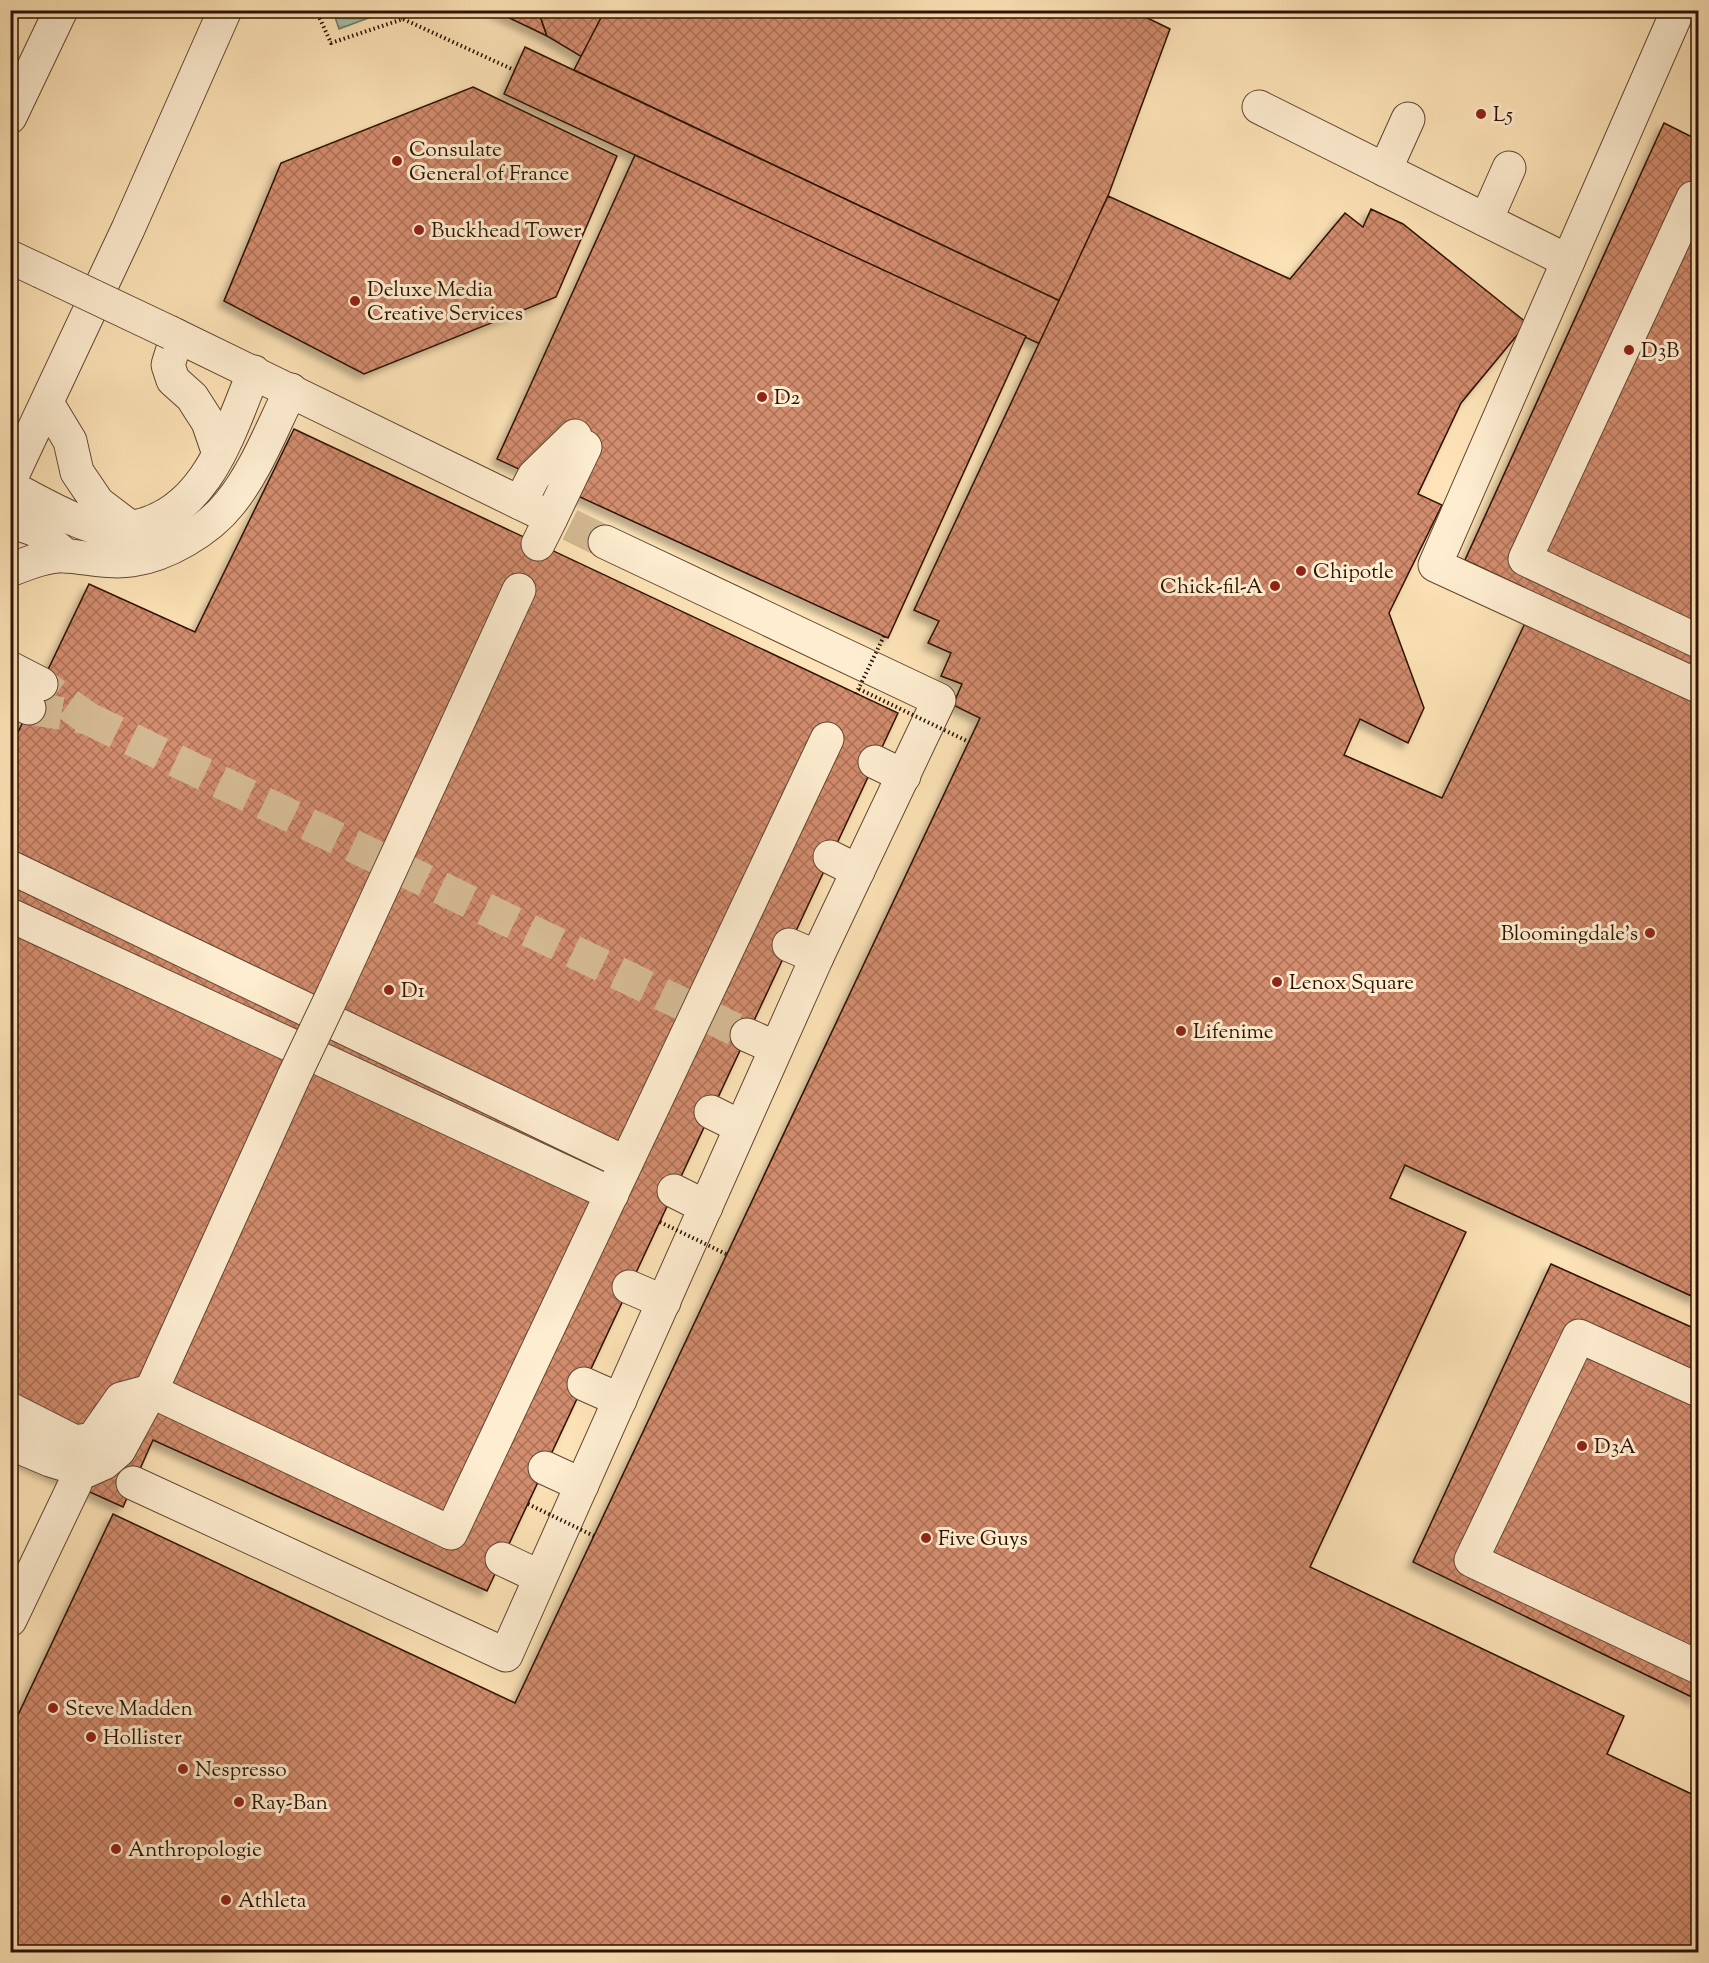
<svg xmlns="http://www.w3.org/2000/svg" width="1709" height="1963" font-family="'Sorts Mill Goudy',serif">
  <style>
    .water { fill: url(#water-rules); stroke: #737a67; stroke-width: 1.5 }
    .building { fill: url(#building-cross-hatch); stroke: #2d1203; stroke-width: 1.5; filter: url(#shadow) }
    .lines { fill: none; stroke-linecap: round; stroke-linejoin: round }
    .minor-tunnel { stroke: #d3b993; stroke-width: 33; stroke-dasharray: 33 16; stroke-linecap: butt }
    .minor-casing { stroke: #614630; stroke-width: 35 }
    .path { stroke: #2d1203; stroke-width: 4; stroke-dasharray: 1.5 3; stroke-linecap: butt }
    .minor { stroke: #feedd0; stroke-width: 33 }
    .minor-bridge-casing { stroke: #614630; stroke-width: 35; stroke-linecap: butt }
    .path-bridge { stroke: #2d1203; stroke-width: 4; stroke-dasharray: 1.5 3; stroke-linecap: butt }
    .minor-bridge { stroke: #feedd0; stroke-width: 33 }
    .poi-dot { fill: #8f2418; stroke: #feedd0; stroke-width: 2 }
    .labels { text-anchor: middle; stroke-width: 6; stroke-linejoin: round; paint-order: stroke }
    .poi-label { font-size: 21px; fill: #2d1203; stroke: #feedd0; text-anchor: start }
  </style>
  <defs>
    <pattern id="water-rules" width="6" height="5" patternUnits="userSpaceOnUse" patternTransform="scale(1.5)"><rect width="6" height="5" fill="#a1bfa9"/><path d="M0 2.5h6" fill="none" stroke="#8ba390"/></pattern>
    <pattern id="building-cross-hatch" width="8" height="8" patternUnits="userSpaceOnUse" patternTransform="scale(1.5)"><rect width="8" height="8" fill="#d28c6e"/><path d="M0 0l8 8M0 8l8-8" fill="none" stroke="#ab7158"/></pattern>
    <filter id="shadow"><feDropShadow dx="-5.5" dy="5.5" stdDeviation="3" flood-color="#0004"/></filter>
  </defs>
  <rect width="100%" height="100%" fill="#fde3b7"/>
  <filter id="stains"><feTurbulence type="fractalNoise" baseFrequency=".00333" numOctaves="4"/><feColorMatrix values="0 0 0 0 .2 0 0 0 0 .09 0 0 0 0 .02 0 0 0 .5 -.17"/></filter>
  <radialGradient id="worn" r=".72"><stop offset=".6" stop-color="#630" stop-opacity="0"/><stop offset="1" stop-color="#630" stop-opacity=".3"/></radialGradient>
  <path class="water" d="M387,11L339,29L333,11L387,10Z"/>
  <g class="building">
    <path d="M493,10H538L547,36Z"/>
    <path d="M538,10H605L582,57L547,36Z"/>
    <path d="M605,10H1131L1170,29L1108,196L1060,301L574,70Z"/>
    <path d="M525,47L1060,301L1040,344L504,94Z"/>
    <path d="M473,87L617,156L556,297L364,374L224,301L281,163Z"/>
    <path d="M1664,123L1698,140V670L1465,560Z"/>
    <path d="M635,155L1026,336L888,638L497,459Z"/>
    <path d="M1108,196L1290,279L1345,213L1363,227L1371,209L1403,224L1527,323L1461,403L1418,494L1442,505L1389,613L1424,708L1408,743L1360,719L1344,755L1442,798L1529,615L1698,697V1299L1405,1165L1390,1198L1466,1232L1310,1567L1624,1716L1607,1754L1698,1797V1952H10V1732L113,1514L515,1703L980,718L953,705L962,684L941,676L951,653L928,643L939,621L914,610Z"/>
    <path d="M294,429L898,713L487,1591L153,1440L123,1507L10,1456V749L89,584L195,632Z"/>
    <path d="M1551,1264L1698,1330V1700L1413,1562Z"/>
  </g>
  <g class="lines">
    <g class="minor-tunnel">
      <path d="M526,503L605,542"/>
      <path d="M29,708L87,718L41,684"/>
      <path d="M87,718L747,1035"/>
    </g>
    <g class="minor-casing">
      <g id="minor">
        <path d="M1678,10L1435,565L1698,686"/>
        <path d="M1259,107L1568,261"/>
        <path d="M10,117L61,10"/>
        <path d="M1385,170L1408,119"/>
        <path d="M1698,201L1693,198L1525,559L1698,641"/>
        <path d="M1486,220L1509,168"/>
        <path d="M10,257L40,271"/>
        <path d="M171,333L551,518L538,544"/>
        <path d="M177,336L168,365L173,380L192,397L208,422L219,454"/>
        <path d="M47,403L70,441L77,472L98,503L131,528"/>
        <path d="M10,480L128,229L225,10"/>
        <path d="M10,487C42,503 75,524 111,531C118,532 127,529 134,527C207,513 229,432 254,372"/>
        <path d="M520,503L534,476L575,436"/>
        <path d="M551,518L585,447"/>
        <path d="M10,521L36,530L66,556"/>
        <path d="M10,570C28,563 50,554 68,556C90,558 110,563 132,560C166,555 208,531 230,503C256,471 272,428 291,390"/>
        <path d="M10,668L41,684"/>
        <path d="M10,699L29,708"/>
        <path d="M875,762L904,776"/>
        <path d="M830,857L858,871"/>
        <path d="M10,867L626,1163"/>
        <path d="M10,915L612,1194"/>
        <path d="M789,945L817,957"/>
        <path d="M334,992L519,590"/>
        <path d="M747,1035L776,1048"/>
        <path d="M711,1112L741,1127"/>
        <path d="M674,1191L706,1207"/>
        <path d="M629,1287L664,1302"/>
        <path d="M584,1384L620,1400"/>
        <path d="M1698,1390L1579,1336L1471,1560L1698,1667"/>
        <path d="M10,1409L75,1442L93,1439L121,1399L151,1391L451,1533L827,739"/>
        <path d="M10,1443L50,1460L86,1471L104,1463L119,1450L151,1391L294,1076"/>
        <path d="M545,1468L582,1485"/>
        <path d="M133,1483L506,1655L817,957L939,700L605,542"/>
        <path d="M502,1559L540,1577"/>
        <path d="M10,1620L75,1484"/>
      </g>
    </g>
    <g class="path">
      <path d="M316,10L331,43L403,19L514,70"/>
      <path d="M399,10L403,19"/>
    </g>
    <use href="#minor" class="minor"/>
    <g class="minor-bridge-casing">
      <g id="minor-bridge">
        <path d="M40,271L171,333"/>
        <path d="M294,1076L334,992"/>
      </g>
    </g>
    <g class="path-bridge">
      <path d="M859,689L969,742"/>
      <path d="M856,694L884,636"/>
      <path d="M660,1222L726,1254"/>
      <path d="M528,1504L594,1536"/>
    </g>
    <use href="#minor-bridge" class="minor-bridge"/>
  </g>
  <g class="poi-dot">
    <circle cx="1481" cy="114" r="6"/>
    <circle cx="397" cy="161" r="6"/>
    <circle cx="419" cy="230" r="6"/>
    <circle cx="355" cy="301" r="6"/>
    <circle cx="1629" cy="350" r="6"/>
    <circle cx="762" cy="397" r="6"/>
    <circle cx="1301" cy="571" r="6"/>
    <circle cx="1275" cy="586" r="6"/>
    <circle cx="1650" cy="933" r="6"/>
    <circle cx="1277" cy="982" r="6"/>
    <circle cx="389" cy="990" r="6"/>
    <circle cx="1181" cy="1031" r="6"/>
    <circle cx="1582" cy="1446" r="6"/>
    <circle cx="926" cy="1538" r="6"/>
    <circle cx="53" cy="1708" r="6"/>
    <circle cx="91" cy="1737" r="6"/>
    <circle cx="183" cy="1769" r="6"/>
    <circle cx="239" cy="1802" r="6"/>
    <circle cx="116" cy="1849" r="6"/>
    <circle cx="226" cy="1900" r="6"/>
  </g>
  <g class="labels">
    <g class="poi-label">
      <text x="1493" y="121">L5</text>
      <text x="409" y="156">Consulate<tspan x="409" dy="24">General of France</tspan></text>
      <text x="431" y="237">Buckhead Tower</text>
      <text x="367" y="296">Deluxe Media<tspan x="367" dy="24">Creative Services</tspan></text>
      <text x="1641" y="357">D3B</text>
      <text x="774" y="404">D2</text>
      <text x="1313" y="578">Chipotle</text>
      <text x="1263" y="593" text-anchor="end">Chick-fil-A</text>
      <text x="1638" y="940" text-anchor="end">Bloomingdale's</text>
      <text x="1289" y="989">Lenox Square</text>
      <text x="401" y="997">D1</text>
      <text x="1193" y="1038">Lifenime</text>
      <text x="1594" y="1453">D3A</text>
      <text x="938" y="1545">Five Guys</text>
      <text x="65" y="1715">Steve Madden</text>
      <text x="103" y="1744">Hollister</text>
      <text x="195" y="1776">Nespresso</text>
      <text x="251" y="1809">Ray-Ban</text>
      <text x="128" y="1856">Anthropologie</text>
      <text x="238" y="1907">Athleta</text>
    </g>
  </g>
  <rect width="1709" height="1963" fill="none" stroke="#fde3b7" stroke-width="36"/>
  <rect x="12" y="12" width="1685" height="1939" fill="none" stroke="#2d1203" stroke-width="3"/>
  <rect x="18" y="18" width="1673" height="1927" fill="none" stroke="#2d1203" stroke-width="1.5"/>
  <rect width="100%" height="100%" filter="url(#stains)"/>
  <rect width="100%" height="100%" fill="url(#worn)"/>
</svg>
